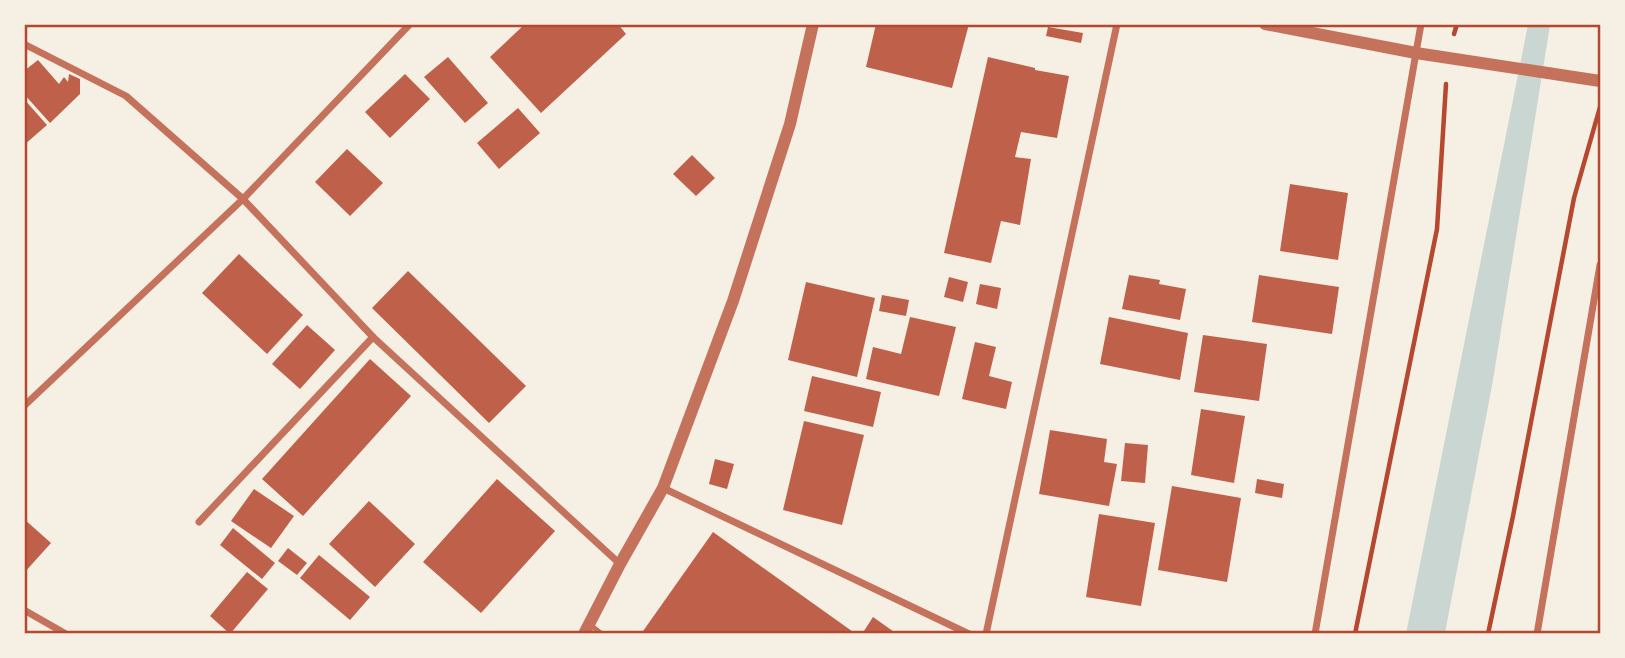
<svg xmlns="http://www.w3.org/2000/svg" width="1625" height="658" font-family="Barlow,sans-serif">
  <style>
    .water { fill: #c9d6d2 }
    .building { fill: #bf614a }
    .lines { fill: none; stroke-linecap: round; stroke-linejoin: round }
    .path { stroke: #b5482f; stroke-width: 4.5 }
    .service { stroke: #c5725c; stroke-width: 5 }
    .minor { stroke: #c5725c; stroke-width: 7 }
    .tertiary { stroke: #c5725c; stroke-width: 12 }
    .neatline { fill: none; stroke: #b5482f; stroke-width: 2.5 }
  </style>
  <rect width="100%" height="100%" fill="#f6efe4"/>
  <path class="water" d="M1528,25H1550L1493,380L1445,633L1406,634Z"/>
  <g class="building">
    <path d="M525,24H618L626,34L541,113L490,57Z"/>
    <path d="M876,24H969L952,88L866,67Z"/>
    <path d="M1048,27L1083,33L1081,43L1046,36Z"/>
    <path d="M448,57L488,103L465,123L424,77Z"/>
    <path d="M988,57L1035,68V70L1069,76L1057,138L1021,132L1015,157L1031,159L1020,225L1001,221L991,263L944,253Z"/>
    <path d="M38,60L59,84L64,77L68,82L69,74L80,79V94L50,123L24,94V71Z"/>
    <path d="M405,74L430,99L390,138L365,112Z"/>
    <path d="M24,99L47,125L24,145Z"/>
    <path d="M518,108L540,133L499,169L477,143Z"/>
    <path d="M347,149L383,183L350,216L315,182Z"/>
    <path d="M692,155L715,178L696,196L673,174Z"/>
    <path d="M1290,184L1348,193L1338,260L1280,251Z"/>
    <path d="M239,254L303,315L267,354L202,293Z"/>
    <path d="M408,271L526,386L489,423L372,308Z"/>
    <path d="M1129,275L1160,280L1159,284L1186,289L1180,320L1122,309Z"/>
    <path d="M1259,275L1339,287L1332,334L1252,322Z"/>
    <path d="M949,277L968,282L963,302L944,297Z"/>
    <path d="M806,282L875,298L857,377L788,360Z"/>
    <path d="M980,284L1001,288L997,309L976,304Z"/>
    <path d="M882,295L909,300L906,316L879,311Z"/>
    <path d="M910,317L956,327L939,396L866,379L873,347L901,354Z"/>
    <path d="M1109,317L1188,333L1180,380L1100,364Z"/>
    <path d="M307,325L335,350L300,389L272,364Z"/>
    <path d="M1203,335L1267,344L1259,401L1194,392Z"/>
    <path d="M975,342L996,347L989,376L1012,382L1006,409L962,399Z"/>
    <path d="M370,359L411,396L303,516L262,479Z"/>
    <path d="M812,376L881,392L873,427L804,411Z"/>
    <path d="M1201,409L1245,416L1234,483L1191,475Z"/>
    <path d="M804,421L864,435L842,525L783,510Z"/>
    <path d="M1050,430L1107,439L1104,462L1117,464L1109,506L1039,494Z"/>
    <path d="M1125,443L1148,445L1145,483L1121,481Z"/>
    <path d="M715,459L734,464L727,489L709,484Z"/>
    <path d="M497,479L555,531L481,613L423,562Z"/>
    <path d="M1257,479L1284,484L1282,498L1255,493Z"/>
    <path d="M1172,486L1241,498L1227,582L1158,570Z"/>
    <path d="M254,489L294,516L271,548L231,521Z"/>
    <path d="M369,501L415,544L375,587L329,544Z"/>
    <path d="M1099,514L1155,523L1141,606L1086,597Z"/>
    <path d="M24,519L51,543L24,573Z"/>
    <path d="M233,528L275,563L262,579L220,545Z"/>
    <path d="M713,532L856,634H641Z"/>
    <path d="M288,548L307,563L297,575L278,561Z"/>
    <path d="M319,555L370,597L350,620L300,578Z"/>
    <path d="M247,572L268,589L230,634L210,616Z"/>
    <path d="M873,617L897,634H862Z"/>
  </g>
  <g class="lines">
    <g class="path">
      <path d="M1454,34L1457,24"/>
      <path d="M1355,634L1437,229L1446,84"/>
      <path d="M1488,634L1513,516L1574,198L1600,107"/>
    </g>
    <path class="service" d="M589,624L602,634"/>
    <g class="minor">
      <path d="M24,44L126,96L243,199L373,337L620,564"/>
      <path d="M24,406L243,199L410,24"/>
      <path d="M663,488L969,634"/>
      <path d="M199,522L373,337"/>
      <path d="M24,610L66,634"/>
      <path d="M986,634L1117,24"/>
      <path d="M1315,634L1421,24"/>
      <path d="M1537,634L1600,265"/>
    </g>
    <g class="tertiary">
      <path d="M1265,24L1416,53L1600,81"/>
      <path d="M584,634L620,564L663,488L733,301L790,124L813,24"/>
    </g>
  </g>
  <rect width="1625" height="658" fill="none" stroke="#f6efe4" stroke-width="52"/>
  <rect x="26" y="26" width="1573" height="606" class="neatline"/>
</svg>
